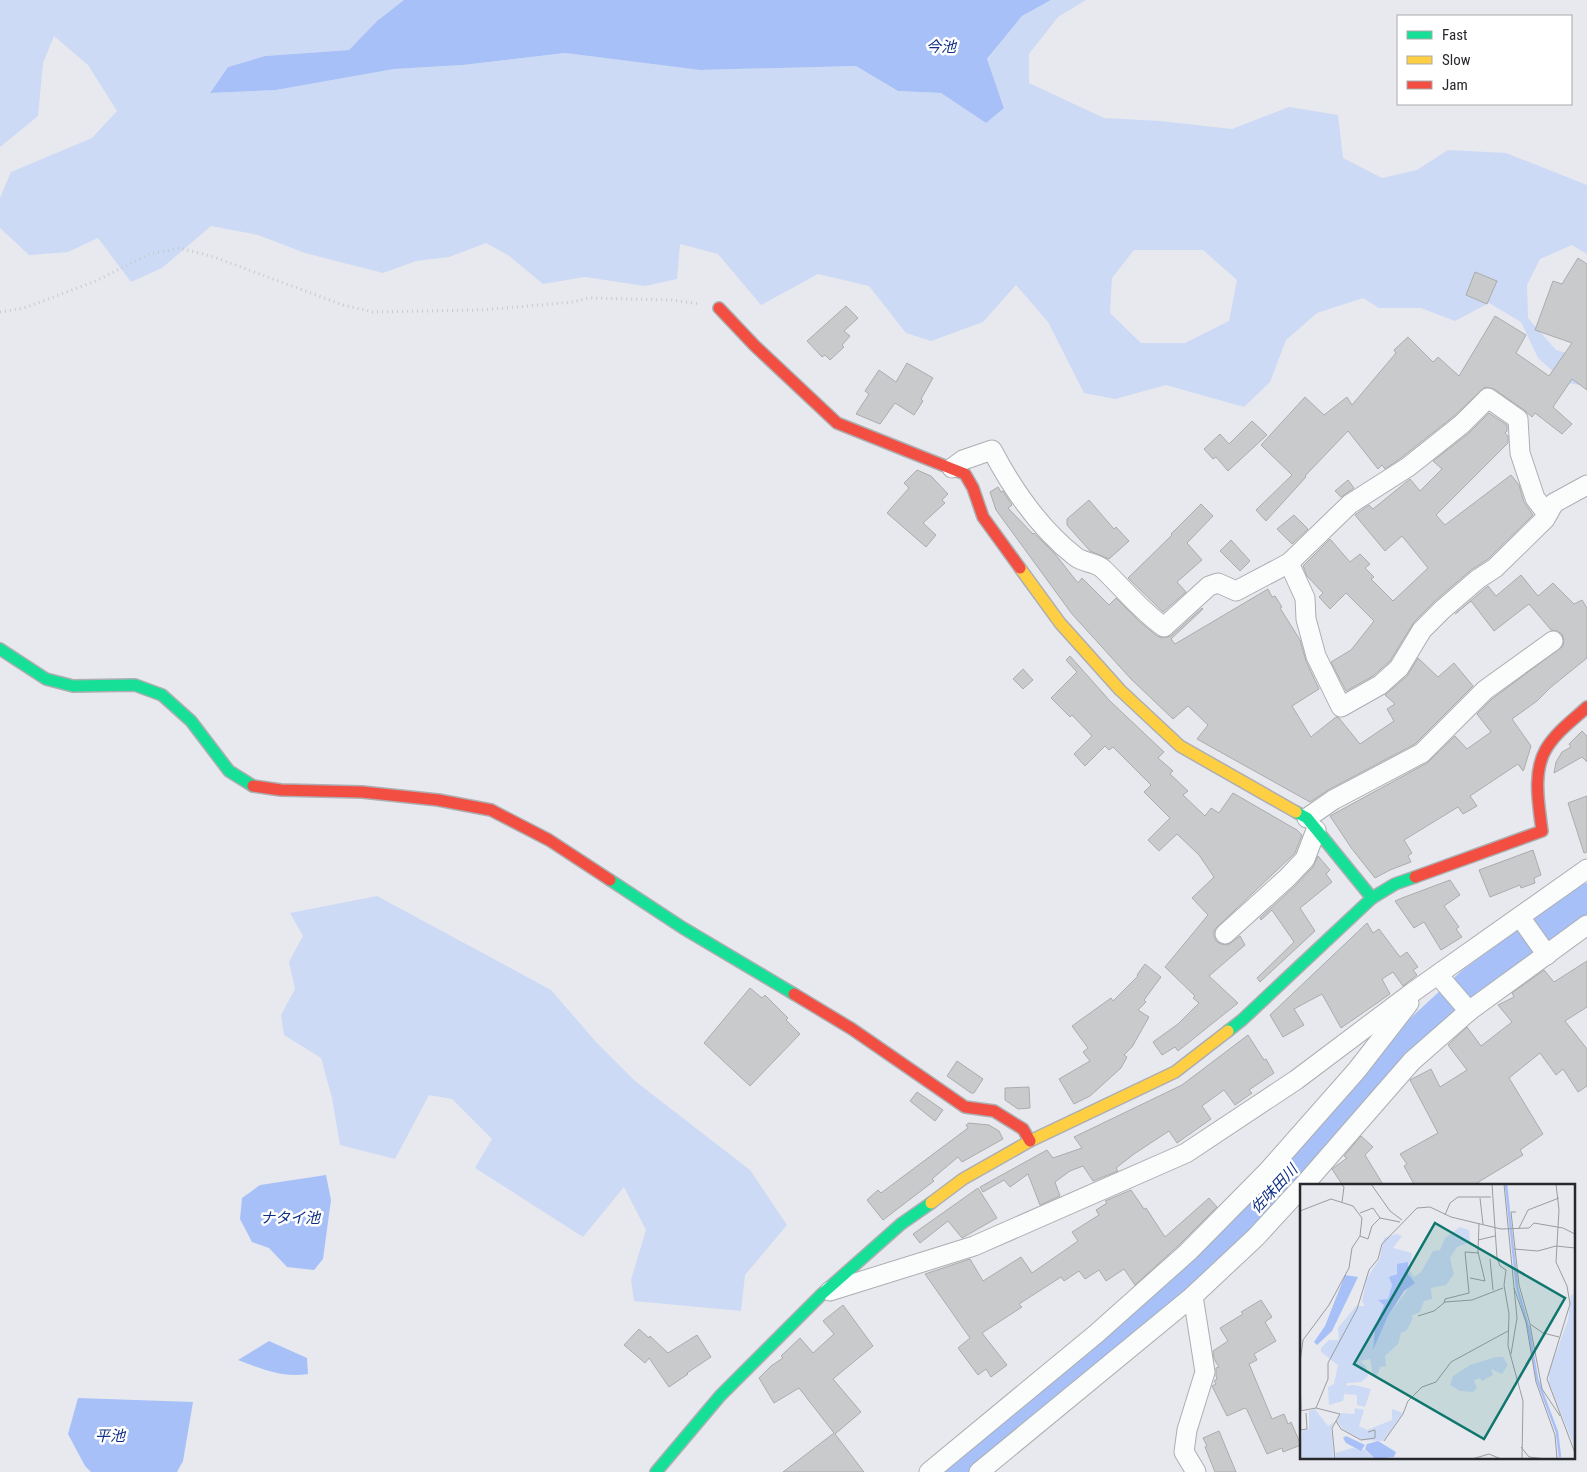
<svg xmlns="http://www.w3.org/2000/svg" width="1587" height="1472" font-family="'Roboto Condensed','Noto Sans JP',sans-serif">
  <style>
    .green { fill: #cddaf5; fill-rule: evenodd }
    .water { fill: #a7c0f8 }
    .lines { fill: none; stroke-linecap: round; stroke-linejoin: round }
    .river { stroke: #a7c0f8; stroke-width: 32 }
    .building { fill: #c8cacb; stroke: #aaacad }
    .street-casing { stroke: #acaeb2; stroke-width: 21 }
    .fast-casing { stroke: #acaeb2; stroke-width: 14 }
    .slow-casing { stroke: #acaeb2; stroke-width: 14 }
    .jam-casing { stroke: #acaeb2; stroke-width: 14 }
    .path { stroke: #c8c9cb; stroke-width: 3; stroke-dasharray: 1 4; stroke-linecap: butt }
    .street { stroke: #fbfcfc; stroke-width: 19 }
    .fast { stroke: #16e098; stroke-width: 11 }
    .slow { stroke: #ffcf43; stroke-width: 11 }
    .jam { stroke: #f24e42; stroke-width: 11 }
    .labels { text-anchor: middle; stroke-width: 5; stroke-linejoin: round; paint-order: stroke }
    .water-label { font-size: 15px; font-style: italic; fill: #0f2f84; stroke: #fff }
    .inset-river { fill: none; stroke: #a7c0f8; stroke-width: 2.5 }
    .inset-road { fill: none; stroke: #9a9ca0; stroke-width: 1 }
    .view { fill: #0f766e; fill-opacity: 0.15; stroke: #0f766e; stroke-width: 2.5 }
    .inset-edge { fill: none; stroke: #27282c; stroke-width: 2.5 }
  </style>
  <rect width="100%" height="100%" fill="#e7e9ee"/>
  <g class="green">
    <path d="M0,0H404L377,21L349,50L265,56L228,67L210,93L276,90L394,69L463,65L565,53L700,70L856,66L898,91L941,93L986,123L1004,107L987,60L1022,16L1051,0H1086L1058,17L1029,54V83L1104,118L1160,121L1232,129L1289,107L1338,115L1343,158L1382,178L1417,170L1448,150L1506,153L1587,185V254L1572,245L1540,259L1527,285L1528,318L1556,350L1587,359V386L1566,383L1538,358L1521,322L1489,303L1455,321L1421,308H1379L1363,298L1317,313L1286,340L1270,382L1244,407L1166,385L1115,399L1084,393L1048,322L1016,285L983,322L931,341L906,333L869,286L818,274L761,305L718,254L680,244L677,279L645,286L585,277L543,284L508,255L486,243L449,257L416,261L383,273L305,253L258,235L211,226L162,268L131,282L98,238L68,252L29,255L0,228V198L11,172L92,138L117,111L88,65L54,36L43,63L38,116L0,147ZM1134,250H1203L1237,280L1229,321L1185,343H1141L1110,313L1112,278Z"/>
    <path d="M377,896L551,990L596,1042L635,1081L750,1170L787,1225L745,1275L741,1311L634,1301L631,1280L646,1230L624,1187L583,1237L475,1168L492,1139L452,1099L429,1095L395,1159L340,1145L332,1098L321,1058L284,1035L281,1015L295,989L289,962L303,936L290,913Z"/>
  </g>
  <g class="water">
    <path d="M404,0H1051L1022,16L987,59L1004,108L986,123L941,93L898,91L856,66L700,70L565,53L463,65L394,69L276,90L210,93L228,67L265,56L349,50L377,21Z"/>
    <path d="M326,1175L331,1200L323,1259L314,1270L287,1267L269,1248L252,1242L240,1219L242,1198L260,1185Z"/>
    <path d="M269,1341L307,1358L308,1374C282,1378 262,1369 238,1360Z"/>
    <path d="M78,1398L193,1402L183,1461L177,1472H91L85,1466L68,1434Z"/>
  </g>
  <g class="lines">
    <path class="river" d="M954,1472L1146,1320L1187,1281L1419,1032L1472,983L1587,899"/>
  </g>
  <g class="building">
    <path d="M1578,258L1587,264V390L1572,379L1553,407L1572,424L1562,434L1535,413L1532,417L1524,410L1494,389L1485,387L1454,416L1401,458L1385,469L1382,465L1378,469L1348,431L1305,476L1306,477L1266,521L1256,510L1292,475L1261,445L1305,397L1324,415L1347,397L1352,405L1396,353L1394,350L1408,337L1433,362L1438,357L1459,376L1495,316L1526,335L1516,353L1549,376L1572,343L1535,330L1553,281L1562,284Z"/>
    <path d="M1475,272L1497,281L1487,304L1466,295Z"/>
    <path d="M846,306L858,318L844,331L850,336L842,345L844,347L830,360L825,355L822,357L807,341Z"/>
    <path d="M907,363L933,378L921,399L923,401L914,415L895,403L880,424L856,414L869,394L865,391L879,370L896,382Z"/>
    <path d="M1489,413L1507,425V431L1505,433L1508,436V443L1436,515L1445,525L1511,475L1519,485L1524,502L1533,515L1488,559L1471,570L1435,601L1414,622L1390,661L1373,676L1346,691L1331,662L1351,650L1374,621L1346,593L1330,609L1319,597L1323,593L1307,576L1303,566L1330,539L1350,562L1360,554L1370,564L1365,568L1374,577L1371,579L1393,601L1428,568L1402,536L1385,551L1355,515L1369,505L1373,509L1410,479L1420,491L1442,469L1433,461L1469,433Z"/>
    <path d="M1252,421L1267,435L1228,471L1216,457L1213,459L1204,449L1220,434L1229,444Z"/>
    <path d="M917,470L931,476L948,494L942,500L945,503L923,523L936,535L926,547L887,513L909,488L904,483Z"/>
    <path d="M1348,480L1354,488L1341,497L1335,491Z"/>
    <path d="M998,487L1001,492L1003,491L1012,505L1008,508L1033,534L1034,533L1055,554L1078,583L1082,578L1109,605L1116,598L1140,622L1157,636L1162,638L1171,636L1202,608L1203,609L1171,639L1175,644L1268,589L1272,597L1275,596L1282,607L1280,608L1300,640L1306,661L1319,689L1292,706L1311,737L1336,717L1339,718L1360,744L1394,721L1387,709L1395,704L1385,695L1407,676L1418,658L1438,677L1454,663L1473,686L1415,744L1328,790L1310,802L1197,739L1208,725L1188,706L1173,719L1131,679L1072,614L996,510L990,492Z"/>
    <path d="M1089,500L1114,529L1116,527L1129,541L1109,559L1090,551L1067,525V519Z"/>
    <path d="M1201,504L1213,516L1187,543L1202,560L1177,582L1186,592L1163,612L1128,578L1172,535L1171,534Z"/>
    <path d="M1294,515L1308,529L1292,544L1277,529Z"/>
    <path d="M1231,540L1250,561L1240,571L1220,551Z"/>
    <path d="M1521,575L1538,596L1553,583L1574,604L1582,600L1587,608V658L1551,687L1537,701L1512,719L1531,746L1524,769L1523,771L1518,764L1470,796L1477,806L1463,814L1458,807L1404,840L1412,853L1408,856L1411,862L1390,870L1375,878L1352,849L1330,816L1427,763L1455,736L1467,749L1491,732L1477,714L1492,699L1563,646L1564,640L1562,634L1557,631L1551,630L1529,604L1494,631L1471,601L1455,614L1488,586L1496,596Z"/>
    <path d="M1070,656L1110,701L1164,752L1158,758L1173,771L1170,774L1188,791L1183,795L1205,816L1211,808L1219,813L1233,793L1297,830L1302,835L1295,853L1214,930V937L1217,942L1221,944L1228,945L1240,936L1245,945L1209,976L1238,1003L1178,1051L1175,1047L1162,1055L1153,1042L1178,1024L1199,1003L1193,998L1195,996L1165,967L1208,915L1192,898L1214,877L1199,855L1177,834L1159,851L1148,840L1170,818L1144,792L1151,785L1113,747L1109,750L1105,746L1085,766L1074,754L1092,736L1072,715L1070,717L1051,698L1077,672L1066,660Z"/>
    <path d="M1023,669L1033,680L1023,689L1013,679Z"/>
    <path d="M1582,731L1587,736V762L1582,757L1554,773L1556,762L1562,752L1571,747L1569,744Z"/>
    <path d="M1587,796V852L1584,853L1568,803Z"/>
    <path d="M1533,850L1541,875L1534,878L1535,883L1521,888L1520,885L1490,897L1479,870Z"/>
    <path d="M1318,856L1330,870L1326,874L1332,882L1300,908L1315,931L1260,982L1257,978L1294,942L1272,910L1261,920L1260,918L1295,886L1313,867Z"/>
    <path d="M1450,880L1460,895L1444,906L1459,927L1456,929L1462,937L1441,950L1424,922L1414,928L1395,901L1402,898Z"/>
    <path d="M1367,923L1373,933L1379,929L1400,957L1407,952L1418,967L1413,970L1417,975L1403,986L1393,972L1382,979L1390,994L1341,1028L1322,994L1294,1009L1304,1025L1283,1037L1270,1015Z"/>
    <path d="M1587,961V1007L1565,1021L1587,1049V1086L1578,1092L1563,1069L1556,1075L1540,1053L1509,1078L1543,1134L1520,1150L1523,1155L1472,1186H1415L1404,1166L1407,1164L1400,1154L1438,1133L1410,1080L1431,1069L1440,1087L1467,1070L1448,1045L1467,1027L1481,1046L1512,1022L1498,1005L1514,997L1512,993L1544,970L1554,982Z"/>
    <path d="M1145,964L1161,977L1144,1000L1146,1002L1138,1010L1149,1017L1132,1047L1124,1055L1127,1057L1121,1068L1090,1096L1074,1104L1059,1079L1090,1061L1083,1052L1088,1048L1072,1026L1111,998L1113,1001L1138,976L1137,975Z"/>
    <path d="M750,988L762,998L765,995L788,1018L786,1020L800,1034L750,1086L704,1043Z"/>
    <path d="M1248,1035L1264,1060L1266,1059L1274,1073L1249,1090L1252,1093L1235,1105L1224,1090L1202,1106L1211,1119L1177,1143L1169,1131L1134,1154L1116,1168L1118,1171L1093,1181L1083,1166L1070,1171L1055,1182L1060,1196L1040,1205L1028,1174L1010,1187L1004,1180L983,1192L980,1187L1047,1150L1053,1158L1082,1148L1074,1137L1182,1085Z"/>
    <path d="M957,1061L983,1079L974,1093H971L947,1076Z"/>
    <path d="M1029,1087L1030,1108L1018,1109L1005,1100V1088Z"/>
    <path d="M917,1092L943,1110L935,1121L910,1101Z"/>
    <path d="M969,1123L989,1125L999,1131L1003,1139L962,1162L958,1157L932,1179L934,1181L883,1220L867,1200L878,1190L881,1193L968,1128L966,1125Z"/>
    <path d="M1361,1136L1373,1147L1365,1155L1384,1186H1343L1332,1169L1347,1158L1344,1156Z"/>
    <path d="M978,1188L997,1218L962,1238L948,1221L920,1243L913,1234Z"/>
    <path d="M1131,1190L1144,1209L1146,1208L1165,1237L1209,1198L1217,1207L1180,1244L1135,1285L1124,1269L1106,1281L1099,1270L1085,1279L1079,1271L1064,1281L1061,1277L1019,1304L1022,1307L982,1333L1007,1365L991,1377L986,1369L978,1375L958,1348L970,1338L925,1274L970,1259L983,1281L1021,1257L1032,1273L1078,1241L1072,1232L1099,1215L1096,1210L1107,1203L1105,1201Z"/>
    <path d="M1261,1300L1272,1317L1265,1322L1276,1341L1254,1354L1257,1360L1249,1364L1272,1419L1284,1414L1288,1424L1291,1422L1301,1445L1283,1452L1282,1448L1267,1454L1247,1410L1245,1408L1227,1416L1212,1386L1216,1384L1214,1381L1217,1379L1216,1376V1368L1219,1367L1214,1359L1213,1351L1228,1341L1220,1328L1243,1314L1241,1312Z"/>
    <path d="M843,1305L873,1346L833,1379L861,1412L835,1434L864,1472H783L834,1433L799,1388L774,1403L759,1378L771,1366L783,1358L781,1356L800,1338L813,1353L834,1334L823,1321Z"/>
    <path d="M639,1329L649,1338L650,1336L668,1353L697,1335L711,1357L687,1373L688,1374L669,1387L649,1358L645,1363L624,1345Z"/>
    <path d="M1219,1431L1236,1472H1215L1205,1447L1207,1446L1203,1438Z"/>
  </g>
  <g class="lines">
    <g class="street-casing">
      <g id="street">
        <path d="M952,468L963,460L992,450C1013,490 1040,529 1076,557C1084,563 1096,562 1103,569C1123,588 1141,611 1164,627L1209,586L1218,583L1236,591L1289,563L1350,504L1408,467L1462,424L1488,398L1518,419L1520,453L1535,498L1547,514"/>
        <path d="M1289,563L1305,598L1306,619L1316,656L1341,707L1380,685L1399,668L1422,630L1442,610L1478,579L1495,568L1545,519L1554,503L1587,485"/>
        <path d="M1307,818L1333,800L1422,753L1485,690L1553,641"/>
        <path d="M1520,917L1547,955"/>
        <path d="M1225,934L1287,878L1305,859L1316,830"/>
        <path d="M1438,975L1469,1011"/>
        <path d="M1303,1186L1412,1061L1469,1011L1587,925"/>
        <path d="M830,1291L974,1246L1186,1153L1296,1080L1413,992L1587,869"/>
        <path d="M929,1472L1096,1334L1188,1252L1267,1172L1357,1070L1409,1003"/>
        <path d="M979,1472L1193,1296"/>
        <path d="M1196,1472L1184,1452L1187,1430L1205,1372L1193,1296L1256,1237L1301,1188"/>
      </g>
    </g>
    <g class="fast-casing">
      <g id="fast">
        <path d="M0,649L46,679L73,686L135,685L162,695L191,721L229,771L253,786"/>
        <path d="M1296,812L1307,818L1372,898"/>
        <path d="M610,880L683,928L794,994"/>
        <path d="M1228,1031L1242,1020L1372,898L1395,884L1415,877"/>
        <path d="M656,1472L720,1396L822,1294L901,1224L931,1203"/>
      </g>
    </g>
    <g class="slow-casing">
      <g id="slow">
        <path d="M1020,568L1060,623L1120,690L1180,746L1296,812"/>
        <path d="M931,1203L963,1179L1030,1141L1175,1072L1228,1031"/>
      </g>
    </g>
    <g class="jam-casing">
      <g id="jam">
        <path d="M719,308L755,346L837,423L965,474L973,488L983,517L1020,568"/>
        <path d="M253,786L281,790L362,792L438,800L491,810L549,840L610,880"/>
        <path d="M1415,877L1542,831C1539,806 1532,773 1546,749C1556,732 1573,720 1587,707"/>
        <path d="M794,994L852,1029L965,1107L994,1111L1023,1129L1030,1141"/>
      </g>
    </g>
    <path class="path" d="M0,312L24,308L96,281L149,254L180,248L214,257L343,305L373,312L482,310L573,302L588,298L672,300L700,304"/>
    <use href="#street" class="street"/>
    <use href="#fast" class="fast"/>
    <use href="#slow" class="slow"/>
    <use href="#jam" class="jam"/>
  </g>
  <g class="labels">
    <g class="water-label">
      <text x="941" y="52">今池</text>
      <text transform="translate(1274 1189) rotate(-47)" y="5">佐味田川</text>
      <text x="290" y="1223">ナタイ池</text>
      <text x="110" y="1441">平池</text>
    </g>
  </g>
  <g transform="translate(1300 1184)">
    <rect width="275" height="275" fill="#e7e9ee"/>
    <path d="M160,43L169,46L170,58L157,63L150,74L154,90L146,101L131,104L132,115L124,117L120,128L111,132L113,134L107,146L101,149L98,160L85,172L86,182L80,183L78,190L73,192L70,175L60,177L66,182L68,192L61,198L47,199L43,217L29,221L28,203L34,200L38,181L21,168V164L29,156H39L38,144L56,122H65L62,117L67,94L80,74L84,54L97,50L102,52L93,64L112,69L110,87L114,93L121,88L133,67L140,66L145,54ZM108,78V105L88,132L73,165L75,143L84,121L79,116L88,115L92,101L90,95ZM275,110V264L249,199V188L268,136L271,111ZM196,173H203L208,181L202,190L191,185L193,191L182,197L180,194L174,196L177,204L173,208L160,207L150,201L153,192L170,181ZM54,201L71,205L65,223L57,221V211L45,210L46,202ZM55,224L64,226L59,242L67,246L92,236V225L103,229L83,257L62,256L43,245L37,237L41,229L54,230ZM15,225L28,242L34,238L31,244L34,275H0L2,247L9,245V227ZM52,264L65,266L74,275H36V269Z" fill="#cddaf5" fill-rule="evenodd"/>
    <path d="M108,78V90L115,99L104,107L88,132L73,166L75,143L84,121L78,116L88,115L92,101L89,93L97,90V80ZM45,91L58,93L32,147L17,161L14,158L25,142ZM46,252L65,261L61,267L46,259L43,254ZM78,257L96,268L94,273L75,275L65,265L67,260Z" fill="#a7c0f8"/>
    <path class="inset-river" d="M206,0L217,103L229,146L237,195L257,248L260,273"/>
    <path class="inset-road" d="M41,0L44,3L42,18M71,0L90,27L102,36M192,0L197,74L200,82L206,86L204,101L209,130L208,162L223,217L222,275M204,0L217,134L211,170M256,0L259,26L256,78L267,102L270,120L247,195L275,269M180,14L183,40M0,27L31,15L53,22L62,34L60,52L52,64L49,84L29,121L3,156L0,178M216,28H211L219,101L230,140L243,149L259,153M60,29L73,24L80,34L100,38M145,31L150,19L158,13H191M219,44L228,26L259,14M60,52L68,55L72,42L80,34M178,56L195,52M214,65L238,67L256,62L275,64M190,75L193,106M170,94L185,97L178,68L179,39M214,104L226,138L236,198L255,251L257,275M144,119L145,115L169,109L165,68L179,69M118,132L134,127L145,118L172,116L203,104M230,141L242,205L260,232M0,190L1,226M16,224L28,195V179L57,125L69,86L78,75L82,60L117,24L130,23L151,33L201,45L229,44L234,39L263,44L275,50M0,227L16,224L40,230L32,244L35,275M36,237L41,245L61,256L75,254V246L68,248M0,246L7,245L6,229M84,257L103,230L108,217L122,203L136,198L151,178L208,147M221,263L229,273L246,275M172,275L189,270L201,275"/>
    <path class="view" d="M135,39L265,114L184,255L54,180Z"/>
    <rect width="275" height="275" class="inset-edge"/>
  </g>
  <rect x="1397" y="15" width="175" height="90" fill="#ffffff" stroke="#a9a9ab"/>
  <rect x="1407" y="31" width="25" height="8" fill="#16e098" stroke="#a9a9ab"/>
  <text x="1442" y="40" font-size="15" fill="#27282c">Fast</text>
  <rect x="1407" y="56" width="25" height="8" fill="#ffcf43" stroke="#a9a9ab"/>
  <text x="1442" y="65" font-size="15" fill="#27282c">Slow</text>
  <rect x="1407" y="81" width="25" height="8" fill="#f24e42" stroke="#a9a9ab"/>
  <text x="1442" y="90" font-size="15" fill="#27282c">Jam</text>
</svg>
